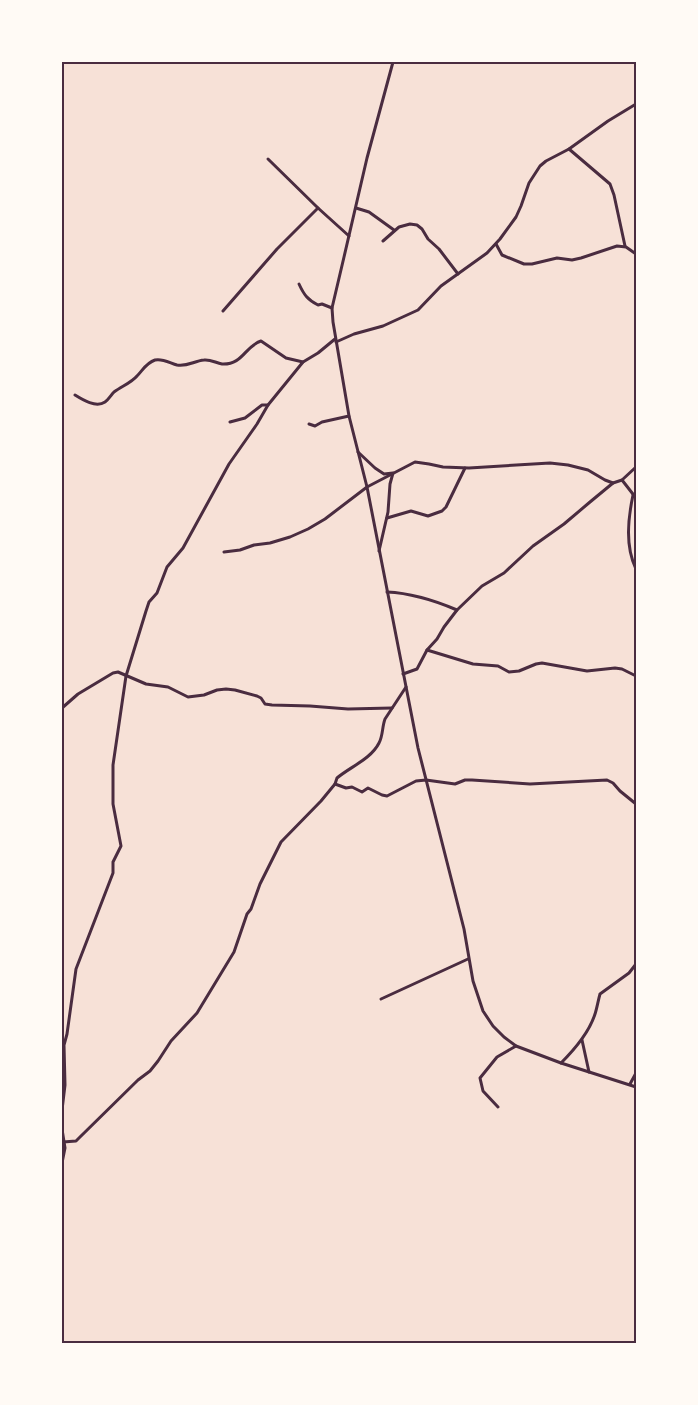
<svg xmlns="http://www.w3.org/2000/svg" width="698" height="1405" font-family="'Alegreya Sans',sans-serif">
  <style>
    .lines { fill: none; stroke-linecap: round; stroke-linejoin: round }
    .minor { stroke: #4a2c40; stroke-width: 3 }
    .neatline { fill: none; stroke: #4a2c40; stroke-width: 2 }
  </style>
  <rect width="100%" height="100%" fill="#f7e1d7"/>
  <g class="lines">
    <g class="minor">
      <path d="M393,62L367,158L344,257L332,308L333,322L349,416L367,487L418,748L464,929L473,981L483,1011L493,1026L504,1037L516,1046L561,1063L636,1087"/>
      <path d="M569,149L610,184L614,195L625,246"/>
      <path d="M268,159L318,208L349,236"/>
      <path d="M356,208L369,212L394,230"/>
      <path d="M383,241L399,227L410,224L417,225L422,229L428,239L439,249L458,274"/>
      <path d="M496,244L502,255L524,264H532L557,258L572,260L581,258L617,246L626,247L636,254"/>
      <path d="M299,284C304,295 308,300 318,305L322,304L332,308"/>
      <path d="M223,311L277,249L318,208"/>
      <path d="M336,342L354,334L383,326L418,310L441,286L487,253L500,239L516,217L521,206L529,183L540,166L546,161L569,149L608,121L636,104"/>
      <path d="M75,395C83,400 96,408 105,402C109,399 111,395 114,392C122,386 131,383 137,376C143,370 146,363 155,360C162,358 170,363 177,365C187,367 194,361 204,360C210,359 216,363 222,364C243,365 245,346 261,341L286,358L303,362"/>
      <path d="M230,422L245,418L262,405H268"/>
      <path d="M309,424L315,426L322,422L349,416"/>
      <path d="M358,452L375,468L384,474L393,473L390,484L388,512L379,551"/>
      <path d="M622,480L636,498"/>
      <path d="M633,495C628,519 625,546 636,569"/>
      <path d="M387,518L411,511L428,516L442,511L446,507L465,468"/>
      <path d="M224,552L240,550L254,545L270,543L290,537L308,529L325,519L367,487L415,462L429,464L443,467L469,468L550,463L568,465L588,470L605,480L613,483L622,480L636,467"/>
      <path d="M387,592C410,593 436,601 457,610"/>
      <path d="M427,650L473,664L498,666L509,672L519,671L536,664L542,663L587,671L615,668L622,669L636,676"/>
      <path d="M403,674L417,669L427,650L437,639L444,627L457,610L482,586L504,573L533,546L564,524L590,502L613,483"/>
      <path d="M62,708L78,694L113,673L118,672L146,684L168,687L188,697L204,695L217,690L226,689L235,690L257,696L261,698L265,704L272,705L310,706L348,709L392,708"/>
      <path d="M335,784L346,788L352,787L362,792L368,788L382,795L387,796L416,781L426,780L455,784L465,780H472L530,784L607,780L613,783L620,791L636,804"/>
      <path d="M381,999L468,959"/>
      <path d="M582,1040L589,1072"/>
      <path d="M561,1063C575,1049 589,1033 595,1014C597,1008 598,1001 600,994L629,973L636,964"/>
      <path d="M630,1084L636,1073"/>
      <path d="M498,1107L483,1091L480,1078L497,1057L516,1046"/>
      <path d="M62,1110L65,1085L64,1045L67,1034L76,969L113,873V862L121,846L113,804V765L126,676L146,611L149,602L157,593L167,567L183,548L229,464L257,424L268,405L303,362L318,353L335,339"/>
      <path d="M62,1129L65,1148L62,1163"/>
      <path d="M63,1142L76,1141L80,1137L138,1080L150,1071L158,1061L171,1041L197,1013L234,952L247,914L251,909L260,884L281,842L321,801L335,784L337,778C350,767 371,759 379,743C383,736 382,727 385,719L406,687"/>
    </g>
  </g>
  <rect width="698" height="1405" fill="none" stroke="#fffaf5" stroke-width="126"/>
  <rect x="63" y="63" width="572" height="1279" class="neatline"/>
</svg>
